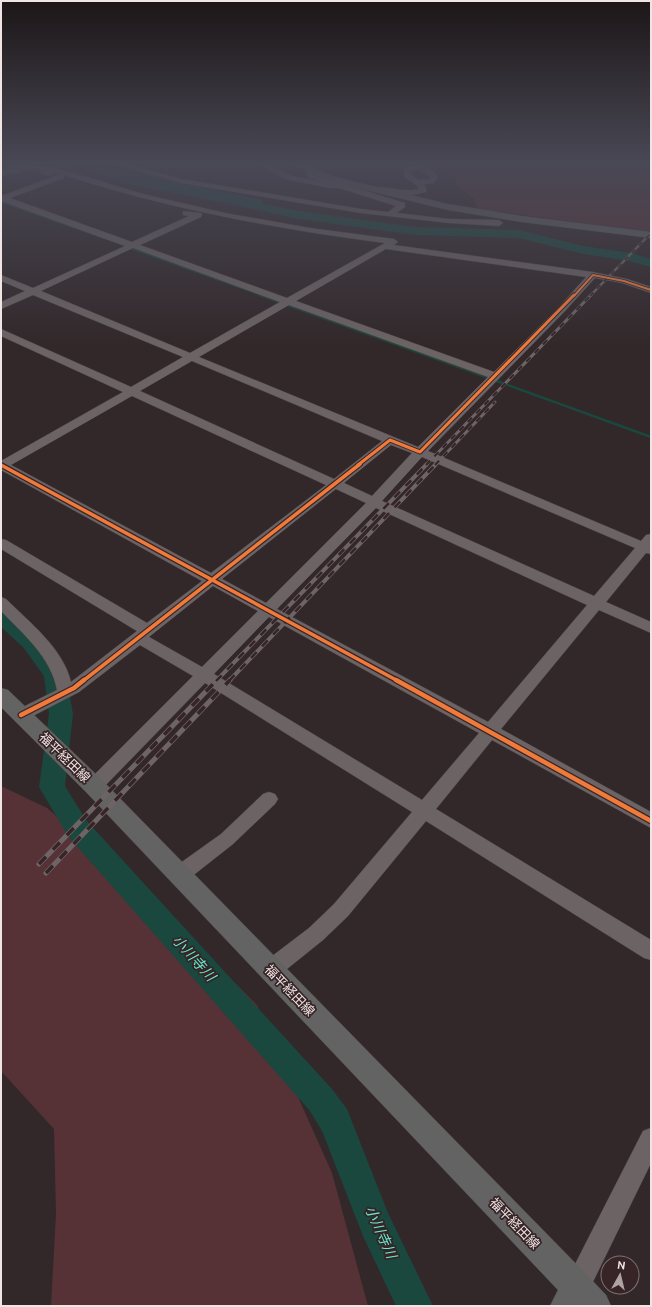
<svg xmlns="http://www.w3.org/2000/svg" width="652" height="1307" font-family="Ubuntu,'Noto Sans JP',sans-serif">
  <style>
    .green { fill: #563236 }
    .water { fill: #1a473e }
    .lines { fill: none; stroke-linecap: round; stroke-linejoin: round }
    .stream-far1 { stroke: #1a473e; stroke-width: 2 }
    .stream { stroke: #1a473e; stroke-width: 2.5 }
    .river { fill: #1a473e; fill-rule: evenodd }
    .minor-casing { stroke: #4d4445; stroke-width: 1 }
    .major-casing { stroke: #4d4445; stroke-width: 1 }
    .highway-casing { stroke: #4d4445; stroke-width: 1 }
    .minor { fill: #6b6364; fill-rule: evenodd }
    .major { fill: #626362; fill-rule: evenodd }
    .highway { fill: #626966; fill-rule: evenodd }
    .rail-far3-casing { stroke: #6e6466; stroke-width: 2.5 }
    .rail-far2-casing { stroke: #6e6466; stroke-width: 3 }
    .rail-far1-casing { stroke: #6e6466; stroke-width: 4 }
    .rail-casing { stroke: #6e6466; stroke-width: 5 }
    .rail-far3 { stroke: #362426; stroke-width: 1.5; stroke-dasharray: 5; stroke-linecap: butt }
    .rail-far2 { stroke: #362426; stroke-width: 2; stroke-dasharray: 6; stroke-linecap: butt }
    .rail-far1 { stroke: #362426; stroke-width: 2.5; stroke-dasharray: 8; stroke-linecap: butt }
    .rail { stroke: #362426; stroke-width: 3.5; stroke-dasharray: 10; stroke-linecap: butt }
    .highway-bridge-casing { stroke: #4d4445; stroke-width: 13; stroke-linecap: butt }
    .highway-bridge { stroke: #626966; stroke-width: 12 }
    .cycleway-far3-casing { stroke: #362426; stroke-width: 3.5 }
    .cycleway-far2-casing { stroke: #362426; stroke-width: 5 }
    .cycleway-far1-casing { stroke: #362426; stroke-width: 6 }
    .cycleway-casing { stroke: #362426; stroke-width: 7 }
    .cycleway-far3 { stroke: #f17a3a; stroke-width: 2 }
    .cycleway-far2 { stroke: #f17a3a; stroke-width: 3 }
    .cycleway-far1 { stroke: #f17a3a; stroke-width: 3.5 }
    .cycleway { stroke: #f17a3a; stroke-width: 4.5 }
    .labels { text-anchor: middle; stroke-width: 3.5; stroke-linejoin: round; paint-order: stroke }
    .near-street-label { font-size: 13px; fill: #f1e4e5; stroke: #362426 }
    .near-water-label { font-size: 14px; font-style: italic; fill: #66eacf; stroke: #362426 }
  </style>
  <rect width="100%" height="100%" fill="#32282a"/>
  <g class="green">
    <path d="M430,163H651V232L478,209L474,199L456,185L455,178Z"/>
    <path d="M1,786L47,808L153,901L257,1005L332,1173L368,1306H51L56,1214L54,1129L1,1071Z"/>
  </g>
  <path class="water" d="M65,163H111L172,181L263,200L259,210L129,184Z"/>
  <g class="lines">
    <g class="stream-far1">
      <path d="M1,202L107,239"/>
      <path d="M127,247L263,296"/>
    </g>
    <path class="stream" d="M260,295L651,437"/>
    <g class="river">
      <path d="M230,197L299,211L415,227L519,230L583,246L631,253L651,259V267L629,261L583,254L519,238L415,235L299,219L226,203L224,201L226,199Z"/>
      <path d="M1,608L8,610L39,637L66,674L73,714L65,786L86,820L332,1089L347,1109L388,1213L433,1306H396L363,1236L322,1131L310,1111L68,836L39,787L49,714L44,676L23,647L1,627Z"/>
    </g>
    <g class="minor-casing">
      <g id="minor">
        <path d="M14,163L57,168L143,194L225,213L310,228L394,239L398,242L394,245L386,244L593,272L627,279L651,287V293L622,283L595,278L565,311L428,451L641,541L646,535L651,534V554L646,553L606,602L651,622V633L599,610L501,729L651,812V828L492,740L436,809L651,940V960L644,958L426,821L348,916L323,940L277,977L270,979L263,977L260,970L263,963L309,928L334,904L412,812L205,683L100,791L94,793L88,791L85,786L88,781L193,676L140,645L79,692L27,719L21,721L15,719L13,715L15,711L57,690C51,657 23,634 1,611V597L6,599C29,622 63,648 71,682L137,631L1,549V539L6,540L147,623L202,581L1,470V461L123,392L1,336V329L131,387L183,357L33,295L1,309V302L25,291L1,281V275L33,288L125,246L1,201V196L61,174L51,172L54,174L50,176L40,173L39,171L24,169ZM64,175C169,209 276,229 385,243L287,298L140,245L201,217L202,215L201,213L183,211V215L189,216L132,242L10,198L64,178ZM133,248L280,302L190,353L41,291ZM386,249L586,277L559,307L494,372L296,301ZM289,305L488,377L418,447L199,357ZM192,361L382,441L334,479L140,391ZM132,396L326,485L211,573L11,465ZM391,445L412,453L372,496L344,483ZM422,457L635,548L594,596L382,501ZM336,489L366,503L266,603L222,579ZM376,508L587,605L488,722L277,609ZM213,586L258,611L202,667L149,637ZM269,617L479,733L422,800L214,674Z"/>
        <path d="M111,163H124L182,179L361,209L388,212L396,206L339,188H331L288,180L254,163H267L293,176L322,182L308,177L306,171L310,169H313L314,174L340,183L405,203V207L397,213L449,219L499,220L503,223L499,226L449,223L361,213L181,183Z"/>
        <path d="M418,165L432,170L438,177L434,183L424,184L427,190L426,192L411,195L387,192H375L371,190L372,188C388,185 403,193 419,189L415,184L405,178L403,169L408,166ZM411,170H420L430,177L429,179L419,180L412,175Z"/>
        <path d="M269,792L275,794L278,799L275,804L233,844L186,881L179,883L172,881L170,875L172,869L221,834L263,794Z"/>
        <path d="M651,1128V1163L586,1296L577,1299L568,1296L565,1287L568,1278L643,1131Z"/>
      </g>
    </g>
    <g class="major-casing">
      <g id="major">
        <path d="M289,163H302L335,177L448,204L522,216L651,232V238L522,222L448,210L329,181Z"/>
        <path d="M1,688L8,690L102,780L588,1276L606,1295L611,1306H550L558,1290L86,792L1,707Z"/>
      </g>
    </g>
    <g class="highway-casing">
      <path id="highway" d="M16,165L21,168L20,170L1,177V170Z"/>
    </g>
    <use href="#minor" class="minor"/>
    <use href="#major" class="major"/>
    <use href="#highway" class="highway"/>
    <g class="rail-far3-casing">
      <path id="rail-far3" d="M590,296L651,233"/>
    </g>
    <g class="rail-far2-casing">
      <g id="rail-far2">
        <path d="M426,465L591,295"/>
        <path d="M435,465L495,402"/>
      </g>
    </g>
    <g class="rail-far1-casing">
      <g id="rail-far1">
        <path d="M216,681L427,464"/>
        <path d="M229,681L436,464"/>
      </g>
    </g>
    <g class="rail-casing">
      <g id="rail">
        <path d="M39,864L217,680"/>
        <path d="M46,873L230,680"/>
      </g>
    </g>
    <use href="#rail-far3" class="rail-far3"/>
    <use href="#rail-far2" class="rail-far2"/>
    <use href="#rail-far1" class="rail-far1"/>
    <use href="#rail" class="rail"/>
    <g class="highway-bridge-casing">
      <path id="highway-bridge" d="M16,168L25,163"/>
    </g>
    <use href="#highway-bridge" class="highway-bridge"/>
    <g class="cycleway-far3-casing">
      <path id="cycleway-far3" d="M574,296L593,275L624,281L651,290"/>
    </g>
    <g class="cycleway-far2-casing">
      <path id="cycleway-far2" d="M358,465L390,440L420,452L574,295"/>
    </g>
    <g class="cycleway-far1-casing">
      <g id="cycleway-far1">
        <path d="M1,465L398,681"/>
        <path d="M83,681L360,464"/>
      </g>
    </g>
    <g class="cycleway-casing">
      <g id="cycleway">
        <path d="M396,680L651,821"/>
        <path d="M21,715L74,688L84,680"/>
      </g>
    </g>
    <use href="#cycleway-far3" class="cycleway-far3"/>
    <use href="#cycleway-far2" class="cycleway-far2"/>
    <use href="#cycleway-far1" class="cycleway-far1"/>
    <use href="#cycleway" class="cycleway"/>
  </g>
  <linearGradient id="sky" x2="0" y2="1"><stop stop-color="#1c1617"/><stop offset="0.47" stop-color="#494855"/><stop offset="1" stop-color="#494855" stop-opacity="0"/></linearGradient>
  <rect width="652" height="346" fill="url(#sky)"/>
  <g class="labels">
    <g class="near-street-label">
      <text transform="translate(65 757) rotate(44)" y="5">福平経田線</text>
      <text transform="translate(290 990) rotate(46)" y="5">福平経田線</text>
      <text transform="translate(515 1223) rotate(46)" y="5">福平経田線</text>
    </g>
    <g class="near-water-label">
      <text transform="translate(194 958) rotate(48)" y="5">小川寺川</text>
      <text transform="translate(381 1232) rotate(66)" y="5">小川寺川</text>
    </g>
  </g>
  <rect width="652" height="1307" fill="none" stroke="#f1e4e5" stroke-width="4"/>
  <g transform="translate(620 1275) rotate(8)"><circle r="19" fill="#362426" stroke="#817172"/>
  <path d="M0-3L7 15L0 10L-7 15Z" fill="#aea2a4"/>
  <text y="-6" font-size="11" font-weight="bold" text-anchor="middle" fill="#f1e4e5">N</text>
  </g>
</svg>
